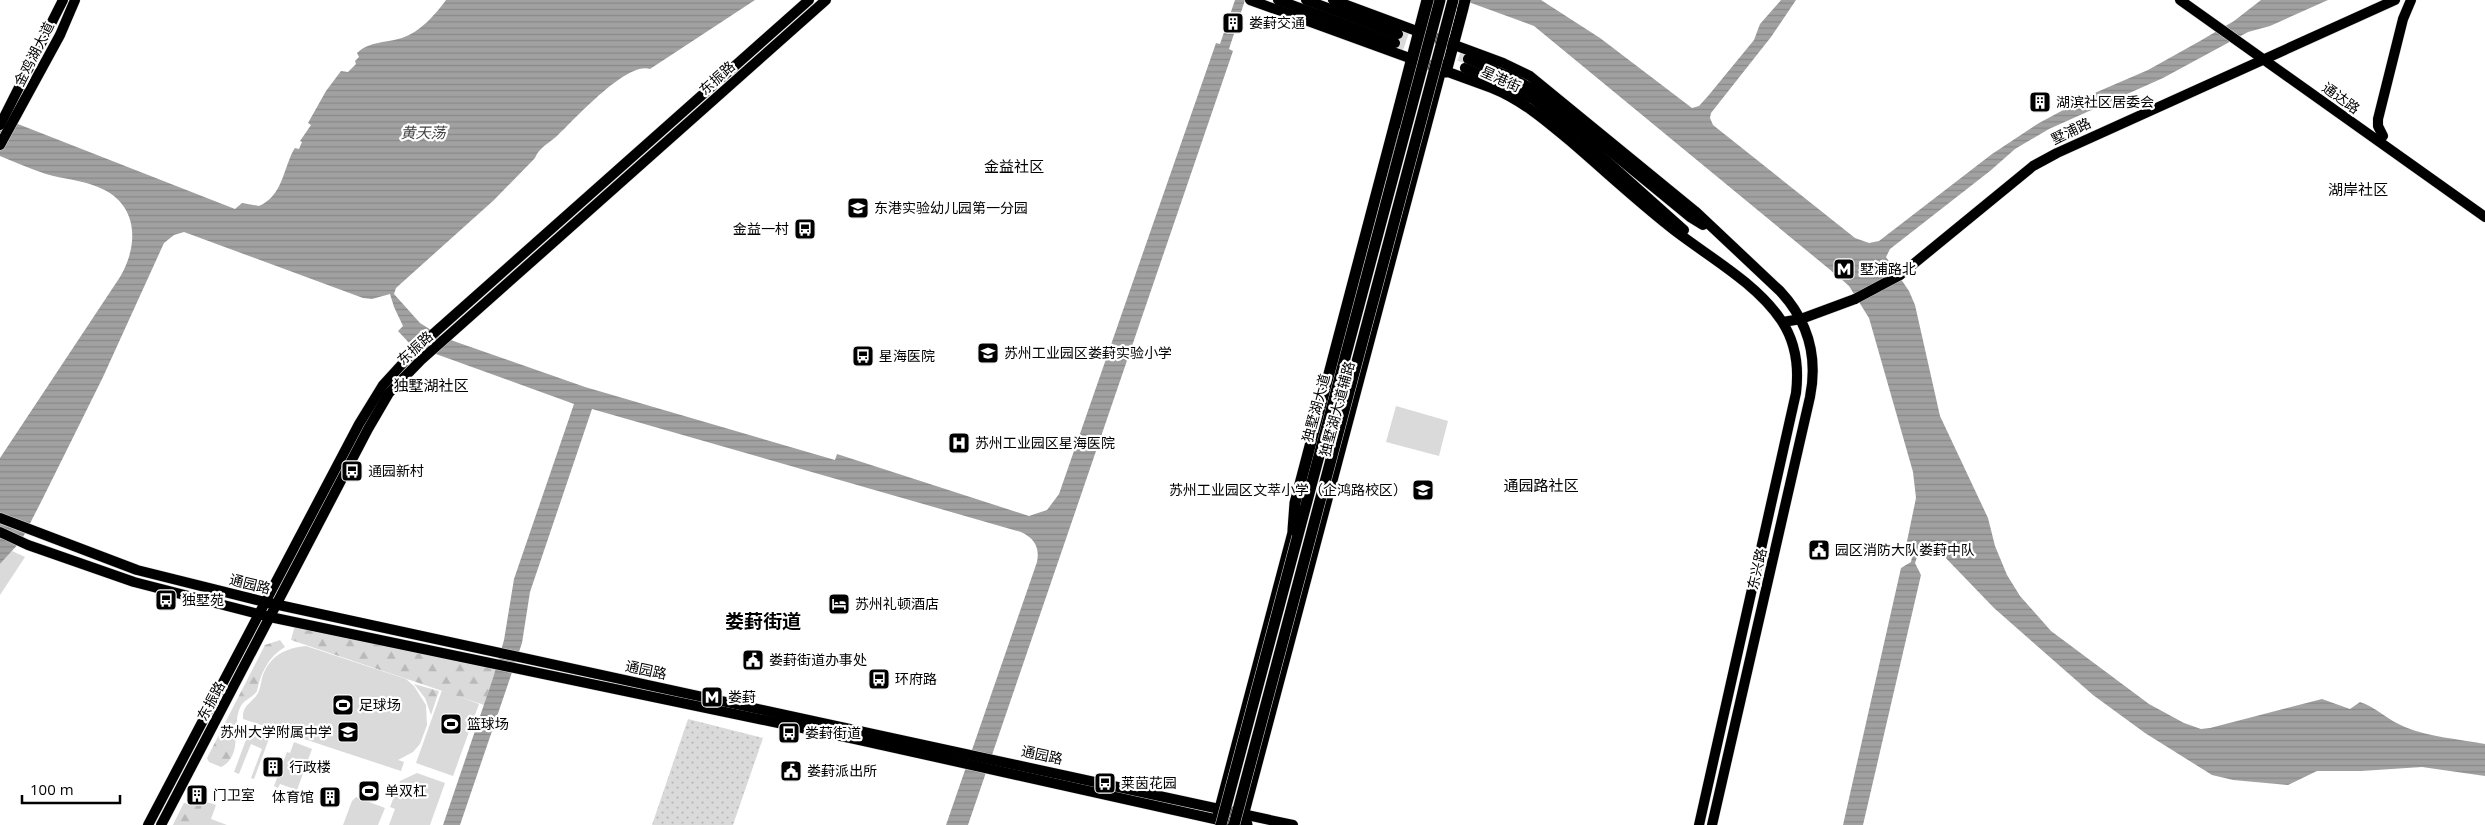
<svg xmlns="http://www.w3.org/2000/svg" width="2485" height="825" font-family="'Open Sans','Noto Sans SC',sans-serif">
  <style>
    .grass { fill: #dadada }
    .forest { fill: url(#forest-firs) }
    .park { fill: url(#park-dots) }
    .water { fill: url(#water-rules) }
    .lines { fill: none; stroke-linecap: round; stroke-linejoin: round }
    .major-tunnel { stroke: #d9d9d9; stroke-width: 10; stroke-dasharray: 10 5; stroke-linecap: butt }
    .major-casing { stroke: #dbdbdb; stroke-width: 11 }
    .highway-casing { stroke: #dbdbdb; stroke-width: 12 }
    .major { stroke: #000; stroke-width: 10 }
    .highway { stroke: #000; stroke-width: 11 }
    .major-bridge-casing { stroke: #dbdbdb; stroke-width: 11; stroke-linecap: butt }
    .highway-bridge-casing { stroke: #dbdbdb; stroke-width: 12; stroke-linecap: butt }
    .major-bridge { stroke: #000; stroke-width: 10 }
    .highway-bridge { stroke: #000; stroke-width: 11 }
    .labels { text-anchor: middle; stroke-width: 4.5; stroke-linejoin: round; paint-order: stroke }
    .poi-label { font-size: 14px; fill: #000; stroke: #fff; text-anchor: start }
    .street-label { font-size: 14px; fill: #000; stroke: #fff }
    .water-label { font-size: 15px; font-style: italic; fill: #424242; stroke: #fff }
    .neighbourhood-label { font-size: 15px; fill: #000; stroke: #fff }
    .district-label { font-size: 19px; font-weight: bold; fill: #000; stroke: #fff }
  </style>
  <defs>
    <pattern id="forest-firs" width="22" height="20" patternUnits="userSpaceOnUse" patternTransform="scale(1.25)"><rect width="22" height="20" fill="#dadada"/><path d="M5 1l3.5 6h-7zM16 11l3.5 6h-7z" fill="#b9b9b9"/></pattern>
    <pattern id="park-dots" width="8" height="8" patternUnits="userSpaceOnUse" patternTransform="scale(1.25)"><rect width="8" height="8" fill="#dadada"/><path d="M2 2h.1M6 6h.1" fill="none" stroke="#b9b9b9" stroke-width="1.8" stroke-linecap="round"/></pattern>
    <pattern id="water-rules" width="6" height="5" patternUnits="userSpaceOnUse" patternTransform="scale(1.25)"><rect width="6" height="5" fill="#a1a1a1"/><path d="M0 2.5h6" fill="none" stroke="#898989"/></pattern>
  </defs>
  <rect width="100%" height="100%" fill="#fff"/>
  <g class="grass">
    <path d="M1396,406L1448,421L1439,456L1386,442Z"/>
    <path d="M12,551L25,557L0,595V564Z"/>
    <path d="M306,646L406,679L414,686L426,705L427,725L420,744L413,752L398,760L404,762L401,771L243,719C242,704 252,704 258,693C260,689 261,683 262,678C269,656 285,648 306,646Z"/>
    <path d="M442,690L479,704L453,776L416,763Z"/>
    <path d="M250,729L270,736L254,779L251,778L262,749L251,744L239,774L234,772Z"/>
    <path d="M294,742L312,749L297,790L280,784L278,788L274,786L287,752L290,753Z"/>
    <path d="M417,773L445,783L430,825H389L395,809L390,807L400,781Z"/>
    <path d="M356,797L385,808L378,825H343L352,801Z"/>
    <path d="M198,799L216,805L211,819L227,825H173L184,803L190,805L191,802L196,804Z"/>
  </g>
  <g class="forest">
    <path d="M295,625L496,669L484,705L291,640Z"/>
    <path d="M280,640L285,647C268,657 261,673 257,691C250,701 242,698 238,714C233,730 242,757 221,767L209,762L207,758L265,645Z"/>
    <path d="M414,684L439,691L431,715L425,698Z"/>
    <path d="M198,799L202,800V803L198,825H173L184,803L190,805L191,802L196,804Z"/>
  </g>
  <path class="park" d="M688,719L763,738L733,825H652Z"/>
  <g class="water">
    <path d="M446,0H755L650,69C627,61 575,119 559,134C550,143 539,147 535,158L494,200L396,288L394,294L420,323L442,337L585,387L835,460L837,454L1029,516L1047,510L1059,494L1216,43L1220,44L1235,0H1245L1229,49L1233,51L968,825H946L1037,562C1040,547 1034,538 1021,532L592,409L530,592L522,643L460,825H443L493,678L504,640L514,579L574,404L411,345L398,331L403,326L394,307L390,294L372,299L363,298L184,232L174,235L164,243L103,377L42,500L21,541L0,564V458L120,277C139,245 139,203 98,187C82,180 63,179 46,174C31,169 15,162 0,156V117L235,209L242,203L259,206C282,196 283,171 293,151L295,148L299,149L302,142L300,141L311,125L308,123L326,91L341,71L348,72L356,64L355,61L359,57L357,53C370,41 386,43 402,38C420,32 435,15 446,0Z"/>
    <path d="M1463,0H1541L1600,38L1692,108L1699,106L1708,96L1754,40L1760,24L1781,0H1796L1771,37L1711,113L1710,118L1713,125L1855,238L1869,243L1879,241L1992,154L2039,123L2097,92L2148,70L2200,41L2234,21L2261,0H2328L2270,26L2248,32L2163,78L2049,129L2015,149L1990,171L1890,249L1886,257L1909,291L1915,305L1940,416L1988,518L1995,546L2007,575L2020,596L2051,631L2149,704L2184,723L2201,729L2210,728L2322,699L2350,709L2360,702C2374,706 2389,721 2405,727C2429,737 2459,739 2485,744V776L2422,767L2361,771H2317L2288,785L2233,780L2212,775L2145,733L2093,695L1994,608L1940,552L1932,549L1917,557L1915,563L1921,575L1863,825H1843L1901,568L1911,562L1912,557L1906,546L1916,498L1913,472L1869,318L1849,286L1840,278L1534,26Z"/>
  </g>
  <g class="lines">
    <g class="major-tunnel">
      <path d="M1398,34L1422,43"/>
      <path d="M1395,43L1420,52"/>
      <path d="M1445,51L1468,59"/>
    </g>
    <g class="major-casing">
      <g id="major">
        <path d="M1250,0L1492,88C1522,100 1546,121 1570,141C1605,171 1638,202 1674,230C1709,257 1756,283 1781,320C1796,342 1799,368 1796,393L1699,825"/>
        <path d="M1278,0L1395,43"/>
        <path d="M1306,0L1398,34"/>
        <path d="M1333,0L1503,63L1530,76L1695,211L1780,291C1808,321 1818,357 1810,397L1712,825"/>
        <path d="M2180,0L2485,217"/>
        <path d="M1468,59L1513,78L1539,93L1690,217L1703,225"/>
        <path d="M1465,68L1508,86L1533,99L1582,139L1684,230"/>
        <path d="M0,125L63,0"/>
        <path d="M2383,136L2378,126V119L2403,19L2411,0"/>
        <path d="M0,145L60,35L75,0"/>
        <path d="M1388,173L1432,0"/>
        <path d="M1900,275L2033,166L2057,153L2395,0"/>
        <path d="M1783,322L1801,319L1855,299"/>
        <path d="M0,518L137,570L265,602L1293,825"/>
        <path d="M0,532L28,545L134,582L270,617L855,739L1241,825"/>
        <path d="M1218,814L1295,523"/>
        <path d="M1243,818L1443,64"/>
        <path d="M148,825L359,424L383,385L415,350L809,0"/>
        <path d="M161,825L368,429L389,393L421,360L826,0"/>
      </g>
    </g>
    <g class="highway-casing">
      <g id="highway">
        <path d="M1446,72L1463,8"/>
        <path d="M1394,127L1427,0"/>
        <path d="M1244,813L1247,825"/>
      </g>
    </g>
    <use href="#major" class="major"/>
    <use href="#highway" class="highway"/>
    <g class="major-bridge-casing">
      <path id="major-bridge" d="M1855,299L1900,275"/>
    </g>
    <g class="highway-bridge-casing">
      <g id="highway-bridge">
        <path d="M1463,8L1465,0"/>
        <path d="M1293,530L1295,503L1394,127"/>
        <path d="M1221,825L1440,0"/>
        <path d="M1234,825L1453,0"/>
      </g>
    </g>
    <use href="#major-bridge" class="major-bridge"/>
    <use href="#highway-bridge" class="highway-bridge"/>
  </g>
  <defs>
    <g id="building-square" transform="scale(1.125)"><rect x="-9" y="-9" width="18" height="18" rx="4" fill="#000" stroke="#fff"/><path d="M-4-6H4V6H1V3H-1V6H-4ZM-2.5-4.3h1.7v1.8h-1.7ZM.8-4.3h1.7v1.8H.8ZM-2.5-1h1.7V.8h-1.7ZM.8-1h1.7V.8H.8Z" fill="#fff"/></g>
    <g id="school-square" transform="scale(1.125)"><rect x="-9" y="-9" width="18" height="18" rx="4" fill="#000" stroke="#fff"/><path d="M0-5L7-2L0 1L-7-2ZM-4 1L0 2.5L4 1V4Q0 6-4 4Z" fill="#fff"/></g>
    <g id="bus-square" transform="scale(1.125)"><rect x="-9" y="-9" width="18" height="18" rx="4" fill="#000" stroke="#fff"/><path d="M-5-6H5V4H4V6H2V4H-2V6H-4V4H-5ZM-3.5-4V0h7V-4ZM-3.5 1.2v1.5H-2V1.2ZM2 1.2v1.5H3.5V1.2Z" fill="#fff"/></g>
    <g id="metro-square" transform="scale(1.125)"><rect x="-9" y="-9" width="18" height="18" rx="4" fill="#000" stroke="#fff"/><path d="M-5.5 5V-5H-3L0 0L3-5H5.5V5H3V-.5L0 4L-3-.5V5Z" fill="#fff"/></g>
    <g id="hospital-square" transform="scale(1.125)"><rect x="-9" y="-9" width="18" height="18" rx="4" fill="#000" stroke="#fff"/><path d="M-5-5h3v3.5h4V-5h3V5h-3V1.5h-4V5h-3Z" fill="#fff"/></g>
    <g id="civic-square" transform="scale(1.125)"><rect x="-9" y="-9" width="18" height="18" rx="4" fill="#000" stroke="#fff"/><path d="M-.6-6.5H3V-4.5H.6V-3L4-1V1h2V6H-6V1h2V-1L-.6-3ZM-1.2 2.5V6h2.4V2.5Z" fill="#fff"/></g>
    <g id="hotel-square" transform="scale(1.125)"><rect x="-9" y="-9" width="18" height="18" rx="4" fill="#000" stroke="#fff"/><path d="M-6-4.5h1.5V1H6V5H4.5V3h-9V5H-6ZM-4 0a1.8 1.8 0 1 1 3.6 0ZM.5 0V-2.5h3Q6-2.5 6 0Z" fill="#fff"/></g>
    <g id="stadium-square" transform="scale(1.125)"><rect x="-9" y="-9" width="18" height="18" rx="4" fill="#000" stroke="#fff"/><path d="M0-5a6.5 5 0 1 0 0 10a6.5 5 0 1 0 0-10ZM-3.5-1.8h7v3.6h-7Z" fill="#fff"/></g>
  </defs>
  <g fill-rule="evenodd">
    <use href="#building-square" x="1233" y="23"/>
    <use href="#building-square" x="2040" y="102"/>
    <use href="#school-square" x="858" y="208"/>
    <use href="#bus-square" x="805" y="229"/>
    <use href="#metro-square" x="1844" y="269"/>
    <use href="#school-square" x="988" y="353"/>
    <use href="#bus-square" x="863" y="356"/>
    <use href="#hospital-square" x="959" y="443"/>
    <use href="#bus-square" x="352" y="471"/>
    <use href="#school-square" x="1423" y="490"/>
    <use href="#civic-square" x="1819" y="550"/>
    <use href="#bus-square" x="166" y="600"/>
    <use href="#hotel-square" x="839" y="604"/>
    <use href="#civic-square" x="753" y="660"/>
    <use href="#bus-square" x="879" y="679"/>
    <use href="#metro-square" x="712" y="697"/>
    <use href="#stadium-square" x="343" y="705"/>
    <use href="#stadium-square" x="451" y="724"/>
    <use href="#school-square" x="348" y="732"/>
    <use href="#bus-square" x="789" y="733"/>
    <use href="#building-square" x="273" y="767"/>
    <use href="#civic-square" x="791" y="771"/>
    <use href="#bus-square" x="1105" y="783"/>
    <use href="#stadium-square" x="369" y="791"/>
    <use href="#building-square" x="197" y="795"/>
    <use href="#building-square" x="330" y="797"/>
  </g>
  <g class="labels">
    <g class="poi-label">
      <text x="1249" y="28">娄葑交通</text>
      <text x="2056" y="107">湖滨社区居委会</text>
      <text x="874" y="213">东港实验幼儿园第一分园</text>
      <text x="789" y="234" text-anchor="end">金益一村</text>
      <text x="1860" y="274">墅浦路北</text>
      <text x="1004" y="358">苏州工业园区娄葑实验小学</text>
      <text x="879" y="361">星海医院</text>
      <text x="975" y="448">苏州工业园区星海医院</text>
      <text x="368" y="476">通园新村</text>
      <text x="1407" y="495" text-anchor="end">苏州工业园区文萃小学（企鸿路校区）</text>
      <text x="1835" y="555">园区消防大队娄葑中队</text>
      <text x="182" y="605">独墅苑</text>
      <text x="855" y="609">苏州礼顿酒店</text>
      <text x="769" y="665">娄葑街道办事处</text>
      <text x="895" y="684">环府路</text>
      <text x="728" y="702">娄葑</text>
      <text x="359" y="710">足球场</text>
      <text x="467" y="729">篮球场</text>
      <text x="332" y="737" text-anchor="end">苏州大学附属中学</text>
      <text x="805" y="738">娄葑街道</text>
      <text x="289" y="772">行政楼</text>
      <text x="807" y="776">娄葑派出所</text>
      <text x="1121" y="788">莱茵花园</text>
      <text x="385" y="796">单双杠</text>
      <text x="213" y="800">门卫室</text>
      <text x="314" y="802" text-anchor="end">体育馆</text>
    </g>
    <g class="street-label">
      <text transform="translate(34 54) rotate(-63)" y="5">金鸡湖大道</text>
      <text transform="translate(717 78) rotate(-42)" y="5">东振路</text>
      <text transform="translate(1501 79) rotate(24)" y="5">星港街</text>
      <text transform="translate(2341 98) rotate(36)" y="5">通达路</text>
      <text transform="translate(2071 131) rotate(-26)" y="5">墅浦路</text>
      <text transform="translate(415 348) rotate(-42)" y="5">东振路</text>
      <text transform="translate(1316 408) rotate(-75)" y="5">独墅湖大道</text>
      <text transform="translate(1337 409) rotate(-75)" y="5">独墅湖大道辅路</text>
      <text transform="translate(1757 569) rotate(-77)" y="5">东兴路</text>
      <text transform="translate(250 584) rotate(14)" y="5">通园路</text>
      <text transform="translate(646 670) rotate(12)" y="5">通园路</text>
      <text transform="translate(211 701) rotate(-62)" y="5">东振路</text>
      <text transform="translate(1042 755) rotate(12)" y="5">通园路</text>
    </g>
    <g class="water-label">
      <text x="423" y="138">黄天荡</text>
    </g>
    <g class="neighbourhood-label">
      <text x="1014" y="172">金益社区</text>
      <text x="2358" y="195">湖岸社区</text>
      <text x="431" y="391">独墅湖社区</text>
      <text x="1541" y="491">通园路社区</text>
    </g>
    <g class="district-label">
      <text x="763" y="628">娄葑街道</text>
    </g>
  </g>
  <path d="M22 795v8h98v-8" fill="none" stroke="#000000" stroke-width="2.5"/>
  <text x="30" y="795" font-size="15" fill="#000000" stroke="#ffffff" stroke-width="4" paint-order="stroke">100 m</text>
</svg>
